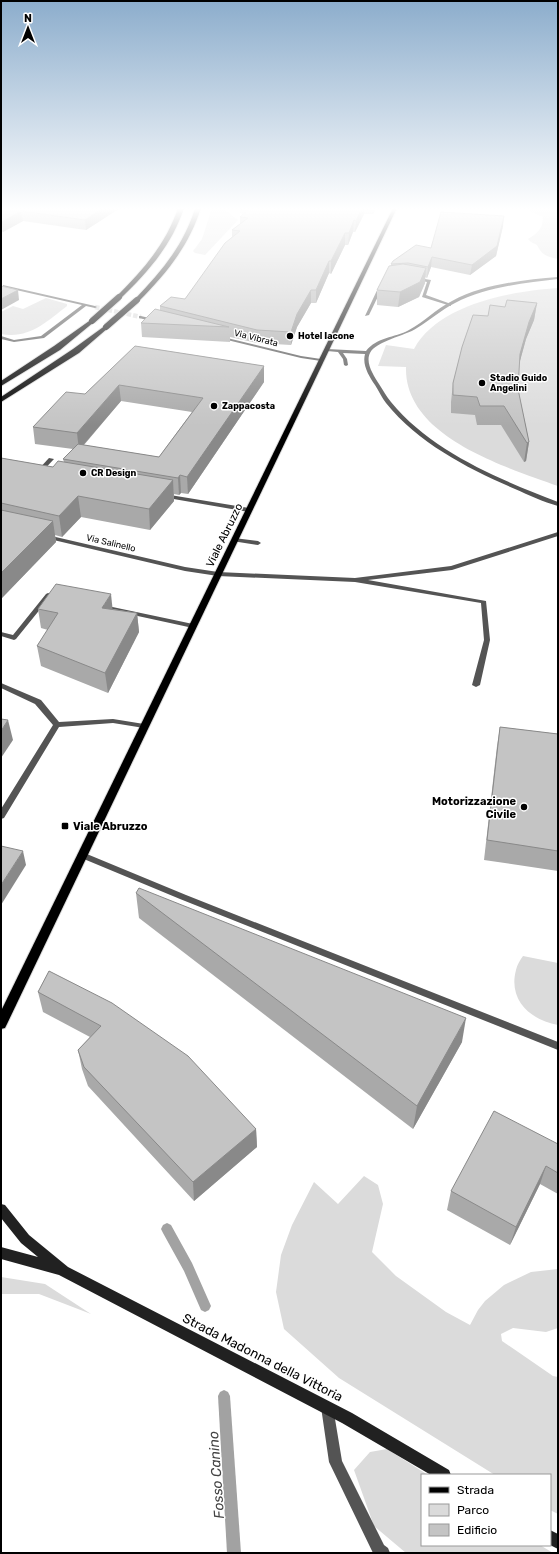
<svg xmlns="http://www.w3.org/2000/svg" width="559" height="1554" font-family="Rubik,sans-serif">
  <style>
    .green { fill: #dbdbdb }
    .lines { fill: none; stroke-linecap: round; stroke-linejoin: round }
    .stream { fill: #a2a2a2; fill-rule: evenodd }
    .street-tunnel { stroke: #d9d9d9; stroke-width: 4.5; stroke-dasharray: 4.5 2; stroke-linecap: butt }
    .primary-casing { stroke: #dbdbdb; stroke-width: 2 }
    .highway-casing { stroke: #dbdbdb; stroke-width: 2 }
    .lane { fill: #545454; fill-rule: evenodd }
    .street { fill: #545454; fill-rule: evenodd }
    .secondary { fill: #212121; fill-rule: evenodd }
    .primary { fill: #000; fill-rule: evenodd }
    .highway { fill: #000; fill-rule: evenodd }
    .highway-bridge-casing { stroke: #dbdbdb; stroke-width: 8; stroke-linecap: butt }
    .highway-bridge { stroke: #000; stroke-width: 6 }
    .wall { fill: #a9a9a9; fill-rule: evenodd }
    .shaded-wall { fill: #898989 }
    .building { fill: #c4c4c4; stroke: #898989 }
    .poi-dot { fill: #000; stroke: #fff; stroke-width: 1.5 }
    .labels { text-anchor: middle; stroke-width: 3; stroke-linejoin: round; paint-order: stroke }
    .far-poi-label { font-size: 9px; font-weight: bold; fill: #000; stroke: #fff; text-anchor: start }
    .far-street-label { font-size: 9px; fill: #000; stroke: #fff }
    .street-label { font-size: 11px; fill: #000; stroke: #fff }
    .poi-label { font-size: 11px; font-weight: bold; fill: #000; stroke: #fff; text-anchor: end }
    .near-street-label { font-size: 13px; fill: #000; stroke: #fff }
    .near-water-label { font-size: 14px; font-style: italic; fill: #434343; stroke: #fff }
  </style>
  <rect width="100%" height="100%" fill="#fff"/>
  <g class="green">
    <path d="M212,208H222L238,220L205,255L195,253L193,251L202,239Z"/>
    <path d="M523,208H558V259C547,257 542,255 537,245L531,242L528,239C538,233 543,228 543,217Z"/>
    <path d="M558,288V486C506,467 404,437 406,367L378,366L386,345L414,349C438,304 512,291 558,288Z"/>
    <path d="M46,298L67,304V306C46,322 30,339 1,334V312L13,306L23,309Z"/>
    <path d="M523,956L558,963V1025C530,1020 508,1000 516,970C517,965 520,960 523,956Z"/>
    <path d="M364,1176L378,1185L383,1204L372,1252L396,1276L446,1312L470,1325L478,1310L485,1301L504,1285L531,1272L558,1269V1328L546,1332L513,1328L501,1334L502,1341L553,1376L558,1377V1514L550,1510V1475H495L339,1378L284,1329L276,1292L281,1255L292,1225L314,1182L338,1204Z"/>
    <path d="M1,1277L45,1284L91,1314L39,1294H1Z"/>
    <path d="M387,1449L428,1475H422V1545H540L553,1553H406L374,1526L354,1470L370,1452Z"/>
  </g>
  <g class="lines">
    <g class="stream">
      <path d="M167,1223L171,1225L192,1263L211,1306L209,1310L205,1312L201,1310L184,1271L163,1233L161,1229L163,1225Z"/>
      <path d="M224,1390L228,1392L230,1396L241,1553H227L218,1396L220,1392Z"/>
    </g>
    <path class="street-tunnel" d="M95,307L141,317"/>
    <g class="primary-casing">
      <path id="primary" d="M393,208H397L7,1024L5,1028L1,1029V1011Z"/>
    </g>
    <g class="highway-casing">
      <g id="highway">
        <path d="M178,208H184C172,245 148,272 121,298H117V296C143,270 166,244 178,208Z"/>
        <path d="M195,208H201C189,246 166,274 139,301H135V299C161,272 184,245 195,208Z"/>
        <path d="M92,319L95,321L94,322L60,350L1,386V381L54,346Z"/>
        <path d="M106,325L109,327L108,328L79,353L1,402V397L73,349Z"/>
      </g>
    </g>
    <g class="lane">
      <path d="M413,277L431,280L426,295L451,304V306L422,297L427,282L413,279Z"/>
      <path d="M381,285L383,286L369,315L365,316L379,286Z"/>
      <path d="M49,458L54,459L40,474H36V472Z"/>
      <path d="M164,494L249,508L252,510L249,512L162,497L161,496Z"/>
      <path d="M558,532V536L452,570L368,580L486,601L490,640L480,685L476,687L472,685L484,640L481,603L355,582L218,576L215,574L218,572L355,578L451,566Z"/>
      <path d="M234,538L258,541L261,543L258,545L232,541V539Z"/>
      <path d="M48,593L61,596L62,597L59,599L50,597L16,639L14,640L1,636V632L13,635L46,594Z"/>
      <path d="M103,605L193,624L196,626L193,628L101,608L100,607Z"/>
      <path d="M1,683L41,700L59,722L113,719L144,724L148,726L144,728L113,723L59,727L4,818L1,819V809L53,725L35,704L1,688Z"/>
      <path d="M82,852L186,895L558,1042V1050L180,899L79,857L78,855L79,853Z"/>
      <path d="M327,1401L331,1403L333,1407L342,1461L384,1545L388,1548L390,1553H373L329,1462L321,1407L323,1403Z"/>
    </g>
    <g class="street">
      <path d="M558,277V279C524,283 486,287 455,303C441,310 430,320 417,328C405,336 376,341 370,353C365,363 374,376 379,384C383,390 386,396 391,402C432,452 499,479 558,502V506C543,502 529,495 515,489C469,469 419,444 386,403C382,398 379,391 375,385C369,376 362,365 365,354L343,353L347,359L348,365L346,366L344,365L343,359L338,352L327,351L325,350L327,349L366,351C377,337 394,338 409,330C424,322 436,309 452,301C483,284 523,280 558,277Z"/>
      <path d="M3,285L95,306L97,307L95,308L86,306L44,338L14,342L1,339V336L14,340L41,336L82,305L3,287Z"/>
      <path d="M141,316L157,320V321L155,322L139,318V316Z"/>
      <path d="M219,336L301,356L321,359L323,360L321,361L301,358L219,338Z"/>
      <path d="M47,535L185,567L218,572L221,574L218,576L185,571L45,538V536Z"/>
    </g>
    <g class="secondary">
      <path d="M1,1204L5,1205L29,1235L68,1267L352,1413L449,1470L451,1475H431L342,1423L59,1275L1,1259V1247L38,1257L21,1243L1,1218Z"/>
      <path d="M550,1530L558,1534V1549L550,1545Z"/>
    </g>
    <use href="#primary" class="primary"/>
    <use href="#highway" class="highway"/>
    <g class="highway-bridge-casing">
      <g id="highway-bridge">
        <path d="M92,321L119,297"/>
        <path d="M106,327L137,300"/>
      </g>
    </g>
    <use href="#highway-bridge" class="highway-bridge"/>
  </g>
  <g class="wall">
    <path d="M1,208H120L86,230L23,221L3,232L1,231Z"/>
    <path d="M240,208H376L373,214H364L355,232H353L348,245H345L331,274L329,273L316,303H311L297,327L291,345L257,343L230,337V342L142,337L141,323L160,311V306L185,299L232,237V230L240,224V217L244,214L240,213Z"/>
    <path d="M503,226L496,256L470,275L431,267L427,278L425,277V283L419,297L398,307L377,305V290L391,265V264L431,248Z"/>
    <path d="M537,303L534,320L526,339L519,364L518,389L529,442L526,461L524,462L501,425H477L475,415L451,413V402L453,383L488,316L505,307Z"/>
    <path d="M135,346L264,366V382L188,494L181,493L179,495L174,494V501L150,530L81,517L62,537L55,535L56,542L1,599V458L53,467L64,462L63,459L73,449L35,444L33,427L85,394ZM121,401L192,412L159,457L84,445Z"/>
    <path d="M38,609H113L137,613L139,632L108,693L41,666L37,646L48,630L41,628Z"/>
    <path d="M500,727L558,734V871L484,860L497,746Z"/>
    <path d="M136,893L462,1042L413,1129L139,918Z"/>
    <path d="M49,971L256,1129L257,1147L194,1201L88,1086L82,1069L78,1050L90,1037L43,1012L38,992Z"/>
    <path d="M558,1144V1194L540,1184L510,1245L447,1210L451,1191Z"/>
  </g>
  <g class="shaded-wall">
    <path d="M103,208H120L86,230L85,220Z"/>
    <path d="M362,208H364V214L355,232L356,221Z"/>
    <path d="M374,208H376L373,214Z"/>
    <path d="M21,211L23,221L3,232L2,222Z"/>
    <path d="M504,216L503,226L496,256L470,275L472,265Z"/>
    <path d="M354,220L353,232L348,245L349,233Z"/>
    <path d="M345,233V245L331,274V261Z"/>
    <path d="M432,257L431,267L427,278L428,267Z"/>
    <path d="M329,261V273L316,303V290Z"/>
    <path d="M426,268L425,283L419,297L398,307L400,292Z"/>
    <path d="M18,290L19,300L1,310V299Z"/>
    <path d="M311,290V303L297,327L291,345V332L297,314Z"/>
    <path d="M537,303L534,320L526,339L517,372L520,354L529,322Z"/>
    <path d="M264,366V382L188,494L187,477Z"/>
    <path d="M119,385L121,401L79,450L77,433Z"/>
    <path d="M529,442L526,461L524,462L527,443Z"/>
    <path d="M180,475L181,493L179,495L178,478Z"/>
    <path d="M173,480L174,501L150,530L149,509Z"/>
    <path d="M78,496L81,517L62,537L59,516Z"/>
    <path d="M53,521L56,542L1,599V573Z"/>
    <path d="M111,594L113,613L102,608Z"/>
    <path d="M137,613L139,632L108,693L105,673Z"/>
    <path d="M8,720L13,740L1,758V731Z"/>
    <path d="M23,851L26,865L1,905V885Z"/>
    <path d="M466,1018L462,1042L413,1129L417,1106Z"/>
    <path d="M256,1129L257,1147L194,1201L193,1182Z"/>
    <path d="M546,1166L540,1184L510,1245L516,1227Z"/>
  </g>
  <g class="building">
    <path d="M1,208H103L85,220L21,211L2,222H1Z"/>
    <path d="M250,208H362L356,221L354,220L349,233H345L331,261H329L316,290H311L297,314L291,332L257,330L160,306L171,297L185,299L225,243L240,231L232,230L248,218L240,217Z"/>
    <path d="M441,212L504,216L497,246L472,265L432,257L428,267L408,263L391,264L393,261L416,245L431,248Z"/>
    <path d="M403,264L426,268L420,282L400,292L377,290L389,266Z"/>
    <path d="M1,286L18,290L1,299Z"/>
    <path d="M507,300L537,303L529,322L520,354L518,389L529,442L527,443L504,406H480L477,397L453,395V383L462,347L473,315L488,316L490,305L505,307Z"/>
    <path d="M155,309L229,327L141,323Z"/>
    <path d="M135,346L264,366L187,477L180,475L178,478L63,459L78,444L159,457L203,398L119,385L77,433L33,427L66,392L85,394Z"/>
    <path d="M1,458L53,467L58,461L173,480L149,509L78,496L59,516L1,503Z"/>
    <path d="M1,510L53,521L1,573Z"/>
    <path d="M56,584L111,594L102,608L137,613L105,673L37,646L58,613L38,609Z"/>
    <path d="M1,719L8,720L1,731Z"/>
    <path d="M500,727L558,734V851L487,840Z"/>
    <path d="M1,846L23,851L1,885Z"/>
    <path d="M139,888L466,1018L417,1106L136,893Z"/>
    <path d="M49,971L112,1003L188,1056L256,1129L193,1182L84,1067L78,1050L101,1026L38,992Z"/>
    <path d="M494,1111L558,1144V1173L546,1166L516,1227L451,1191Z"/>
  </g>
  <linearGradient id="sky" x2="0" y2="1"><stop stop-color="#8cadcc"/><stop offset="0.49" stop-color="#fff"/><stop offset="1" stop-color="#fff" stop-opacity="0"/></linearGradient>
  <rect width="559" height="426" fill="url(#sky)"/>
  <g class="poi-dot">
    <circle cx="290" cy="336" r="4"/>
    <circle cx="482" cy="383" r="4"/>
    <circle cx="214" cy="406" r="4"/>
    <circle cx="83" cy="473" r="4"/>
    <circle cx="524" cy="807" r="4"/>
    <rect x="61" y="822" width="8" height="8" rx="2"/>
  </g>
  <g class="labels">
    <g class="far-poi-label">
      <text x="298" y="339">Hotel Iacone</text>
      <text x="490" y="381">Stadio Guido<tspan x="490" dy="10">Angelini</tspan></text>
      <text x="222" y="409">Zappacosta</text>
      <text x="91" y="476">CR Design</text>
    </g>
    <g class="far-street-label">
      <text transform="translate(256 338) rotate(14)" y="3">Via Vibrata</text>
      <text transform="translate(111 543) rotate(13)" y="3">Via Salinello</text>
    </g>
    <g class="street-label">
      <text transform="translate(224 535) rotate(-64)" y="4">Viale Abruzzo</text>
    </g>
    <g class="poi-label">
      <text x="516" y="805">Motorizzazione<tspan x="516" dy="13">Civile</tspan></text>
      <text x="73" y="830" text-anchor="start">Viale Abruzzo</text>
    </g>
    <g class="near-street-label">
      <text transform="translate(263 1357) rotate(27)" y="5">Strada Madonna della Vittoria</text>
    </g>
    <g class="near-water-label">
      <text transform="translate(216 1475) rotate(-94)" y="5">Fosso Canino</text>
    </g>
  </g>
  <rect width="559" height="1554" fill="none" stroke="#000000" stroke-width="4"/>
  <rect x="421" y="1474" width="130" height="72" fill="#ffffff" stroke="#999999"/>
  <rect x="429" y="1487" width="20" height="6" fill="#000000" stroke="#999999"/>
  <text x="457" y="1494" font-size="12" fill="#000000">Strada</text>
  <rect x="429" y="1504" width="20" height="12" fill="#dbdbdb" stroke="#999999"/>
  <text x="457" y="1514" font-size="12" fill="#000000">Parco</text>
  <rect x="429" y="1524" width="20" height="12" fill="#c4c4c4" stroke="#999999"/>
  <text x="457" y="1534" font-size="12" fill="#000000">Edificio</text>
  <g transform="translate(28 28)" stroke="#ffffff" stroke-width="3" paint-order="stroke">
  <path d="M0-3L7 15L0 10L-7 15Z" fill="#000000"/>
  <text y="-6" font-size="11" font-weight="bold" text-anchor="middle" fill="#000000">N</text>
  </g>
</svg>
